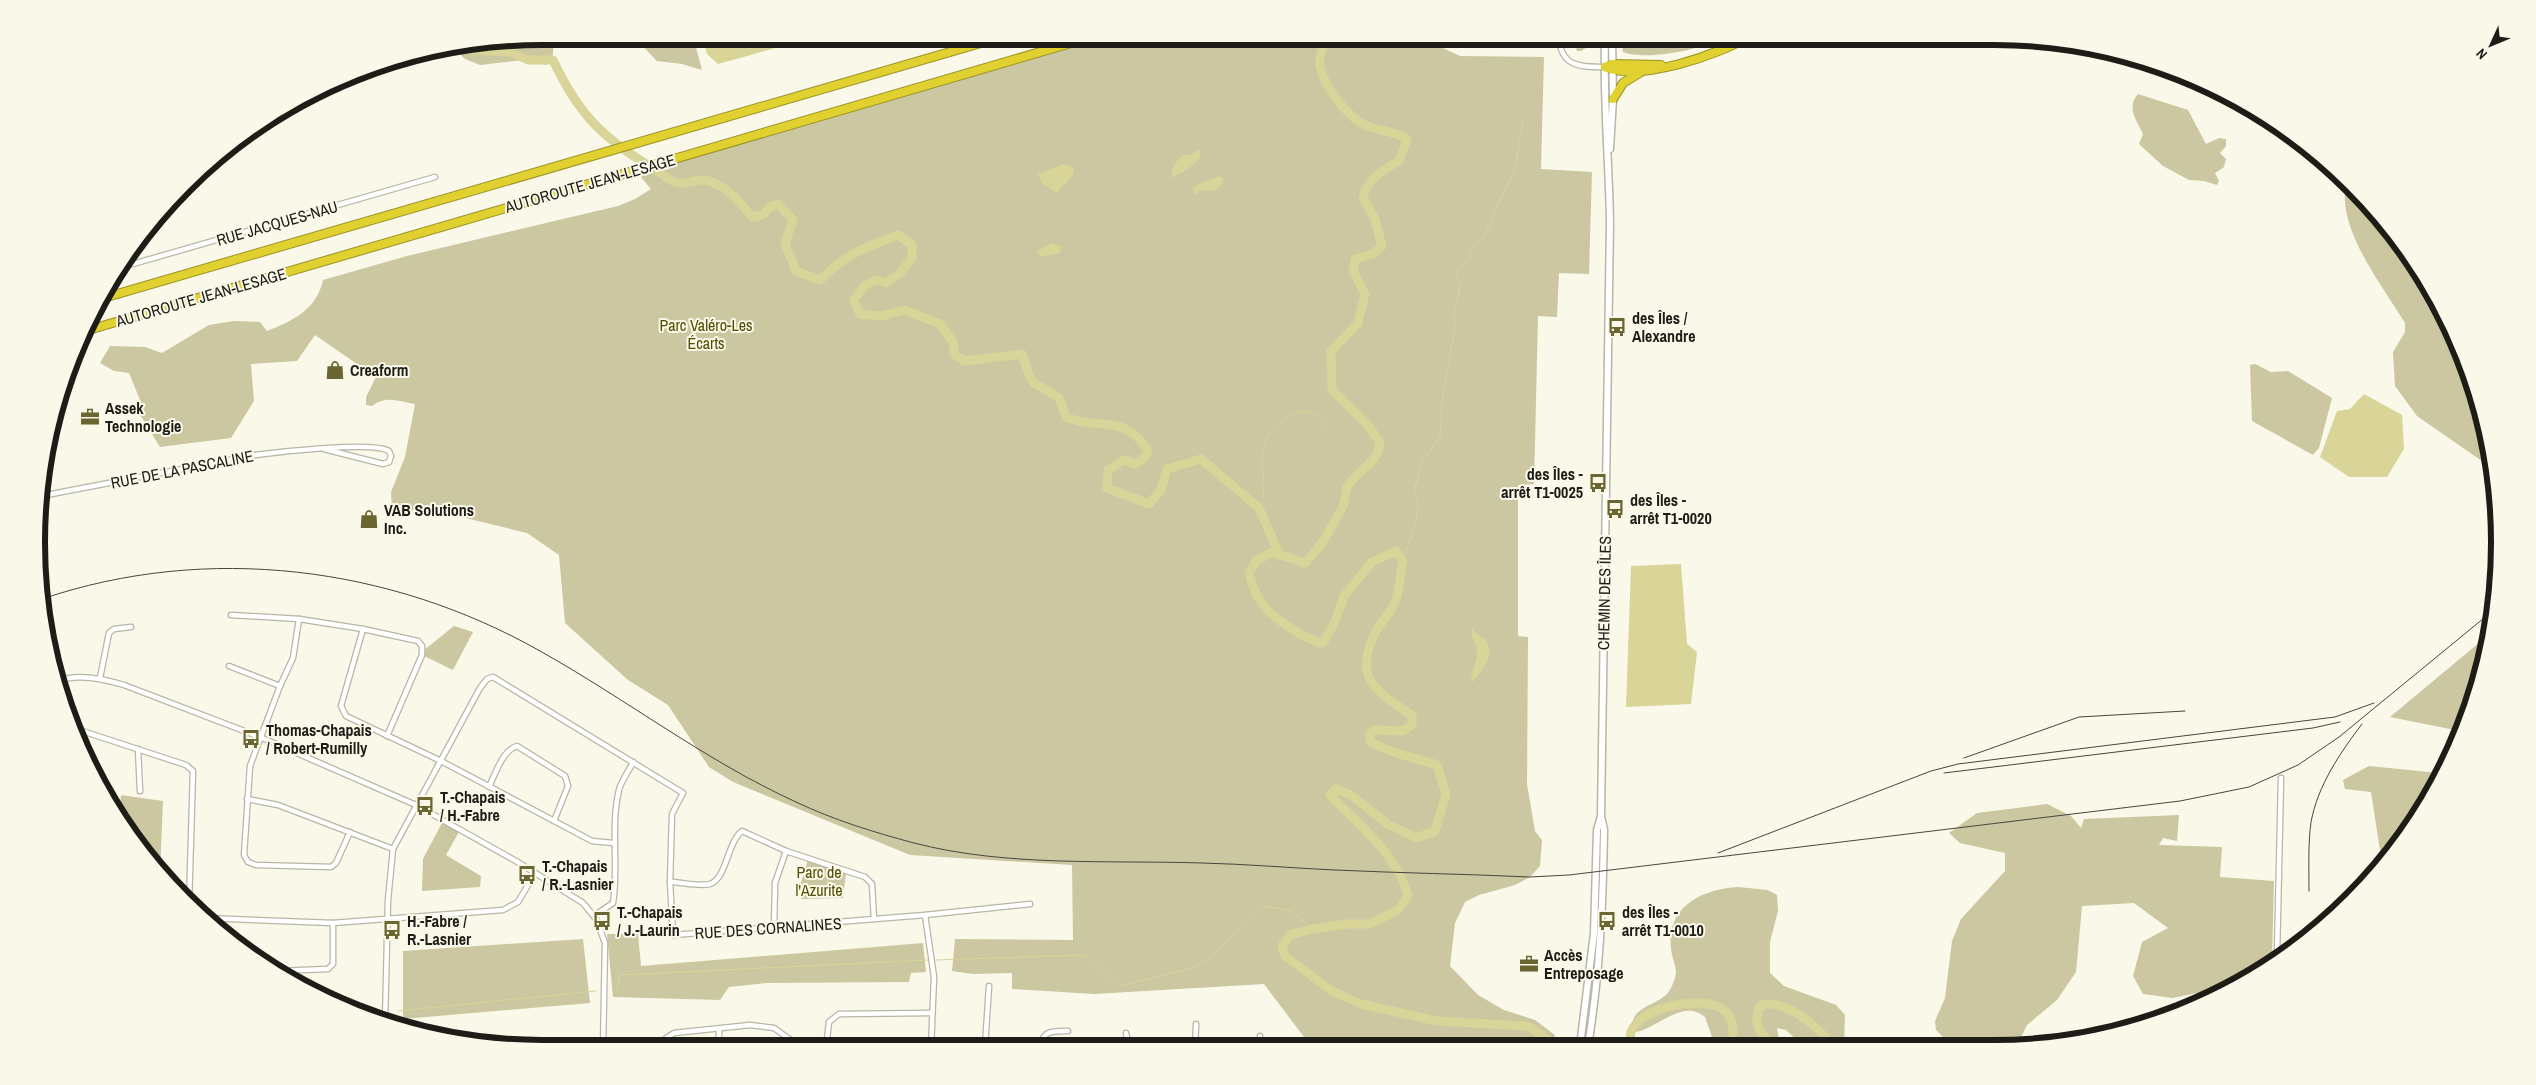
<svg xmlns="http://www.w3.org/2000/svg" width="2536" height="1085" font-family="'Archivo Narrow',sans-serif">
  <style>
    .green { fill: #cbc7a1 }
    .water { fill: #d9d498 }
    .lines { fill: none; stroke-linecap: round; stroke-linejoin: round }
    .stream { stroke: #d9d498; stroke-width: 1 }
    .river { stroke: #d9d498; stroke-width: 9 }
    .street-casing { stroke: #b7b6a7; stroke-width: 7 }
    .secondary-casing { stroke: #b7b6a7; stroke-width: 9 }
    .highway-casing { stroke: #9c9227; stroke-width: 10 }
    .street { stroke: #fff; stroke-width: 4.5 }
    .secondary { stroke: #fff; stroke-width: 6 }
    .highway { stroke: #e1d130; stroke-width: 8 }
    .rail { stroke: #47463f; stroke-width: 1 }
    .labels { text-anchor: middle; stroke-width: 4; stroke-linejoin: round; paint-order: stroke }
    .street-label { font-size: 16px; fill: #1d1c17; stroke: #f9f8e9 }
    .poi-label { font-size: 16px; font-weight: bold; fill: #1d1c17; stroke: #f9f8e9; text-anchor: start }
    .park-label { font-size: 16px; fill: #544c01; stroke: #f9f8e9 }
    .rim { fill: none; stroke: #1d1c17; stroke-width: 6 }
  </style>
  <rect width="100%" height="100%" fill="#f9f8e9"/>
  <g class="green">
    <path d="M548,36L553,42V54L546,65L524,60L480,65L465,59L451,45Z"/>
    <path d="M633,36H693L702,70L682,64L657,61Z"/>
    <path d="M1095,36H1434L1443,48L1460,56L1544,57L1541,169L1592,172L1589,274L1559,273L1557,317L1538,316L1534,484L1518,485V636L1528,637L1527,784L1535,831L1542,840L1540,866L1530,877L1515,885L1479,895L1465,902L1455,923L1450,966L1478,995L1504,1010L1535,1020L1555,1035L1550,1046H1329L1307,1041L1264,984L1094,994L1012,989V973L973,974L952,971L955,939L1073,940L1072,865L910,855L733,782L709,767L668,705L628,680L565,623L559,555L527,533L420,507L406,513L392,509L391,492L405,457L415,404C399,401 385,395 372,406L366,405V397L376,377L315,335L297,361L251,364L254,401L231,438L160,447L139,413L140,400L129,373L114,371L100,363L110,346L145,347L162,353L209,325L234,321L260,322L267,331C293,321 317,309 323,280L407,256L618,206L635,199L651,189L635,170Z"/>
    <path d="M1573,36H1593L1589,46L1581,51H1577Z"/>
    <path d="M1621,36H1733C1707,47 1649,62 1623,52Z"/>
    <path d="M2138,94L2188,110L2206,144L2219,138L2226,139V146L2220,153L2226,159L2224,167L2215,173L2219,181L2217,185L2204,181L2189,180L2163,166L2139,144L2143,134C2137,121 2126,107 2138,94Z"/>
    <path d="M2347,183L2395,235L2448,319L2483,412L2492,468L2417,416L2395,386L2393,352L2405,332V323C2384,288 2334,225 2347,183Z"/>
    <path d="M2255,364L2271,372L2288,371L2332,398L2319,448L2313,455L2252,421L2250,365Z"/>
    <path d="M454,626L473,632L453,670L422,655L423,651Z"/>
    <path d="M2486,637H2489L2473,705L2460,731L2390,717Z"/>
    <path d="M2369,766L2439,773L2414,824L2385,857H2381L2371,792L2345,789L2343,780Z"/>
    <path d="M121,795L163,801L160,873L119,817Z"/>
    <path d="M2047,804L2071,816L2081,828L2084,819L2179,815L2177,841L2163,838L2159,845L2222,847L2220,877L2274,881L2272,960L2216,997V989L2173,998L2143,994L2133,976L2142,942L2168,928L2134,903L2082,906L2076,972L2057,1000L2027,1025L2017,1045H1951L1936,1030L1935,1021L1945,998L1952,941L1961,919L2005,871V853L1960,843L1949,833L1977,813Z"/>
    <path d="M443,821L460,830L446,855L481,876L480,887L422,891L423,859Z"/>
    <path d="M808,860L846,873L843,898L801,899V882Z"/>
    <path d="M1738,887L1768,890L1777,895L1778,911L1770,942V973L1784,986L1836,1005L1845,1015L1844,1045H1802L1786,1030L1777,1028L1780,1045H1708L1712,1037L1705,1017C1683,998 1658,1028 1636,1032L1631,1027C1632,1024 1633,1019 1635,1016C1643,1004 1665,1002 1671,988C1681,967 1673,968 1671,948C1666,906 1703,889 1738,887Z"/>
    <path d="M607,934H638L641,966L923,943L926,972L911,973L909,982L766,983L729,987L720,1000L613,997Z"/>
    <path d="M583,939L590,1003L403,1019V951Z"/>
  </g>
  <g class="water">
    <path d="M702,36H819L718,64L707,54Z"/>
    <path d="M1199,150L1201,155C1196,166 1183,172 1172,178C1169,170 1177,160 1183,155H1190Z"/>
    <path d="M1063,164L1073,167C1077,178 1061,185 1057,193L1042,183L1038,174Z"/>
    <path d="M1219,176L1223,178V182C1219,191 1212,191 1203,190L1196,194L1192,189C1201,180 1210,182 1219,176Z"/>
    <path d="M1051,243L1061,246L1060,253L1040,257L1037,251Z"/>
    <path d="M2364,394L2402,415L2404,449L2387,477H2349L2320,457L2337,411L2350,409Z"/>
    <path d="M1681,564L1687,644L1697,652L1691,704L1626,707L1631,566Z"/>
    <path d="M1472,628C1475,635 1483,636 1487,642C1495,656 1481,672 1473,682L1471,679C1472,670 1478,660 1477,651C1476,643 1470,636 1472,628Z"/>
  </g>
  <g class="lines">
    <g class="stream">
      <path d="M1259,508C1270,486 1259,472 1263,450C1265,432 1291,406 1311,413C1320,415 1323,421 1327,428"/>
      <path d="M1403,561L1416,521L1418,505L1415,488L1423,460L1440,437L1442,402L1455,327L1454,312L1461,284L1455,274L1473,256L1469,251L1483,238L1516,166L1523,118"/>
      <path d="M936,960L1085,955L1120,986L1192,968L1209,958L1265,906L1291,911L1308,925L1309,930"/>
      <path d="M616,990L620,975L928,960"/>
      <path d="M398,1011L596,991"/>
    </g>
    <g class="river">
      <path d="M1327,36C1324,44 1318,58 1320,66C1324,87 1350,121 1370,127C1386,132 1390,130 1407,139L1399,161C1382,171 1368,178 1363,198L1375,219L1382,246L1373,254L1355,259L1353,271L1365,294L1358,323L1331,351L1332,390L1368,425L1380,443C1377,464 1362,467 1349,484C1344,490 1346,499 1343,506C1332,527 1322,546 1305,563L1272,552L1256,561L1249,573C1252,582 1254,592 1259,599C1269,616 1304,640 1323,643L1334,624L1344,596L1372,562L1396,551L1403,561C1400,574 1400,594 1393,606C1389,615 1381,622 1376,631C1352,678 1375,691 1412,715V725L1403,731L1374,730L1369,735L1370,741C1390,754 1414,757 1437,765L1446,794L1435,831L1417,838L1389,825L1351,795L1336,789L1330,795C1359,825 1398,855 1408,896L1398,910L1370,924H1346L1309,930L1290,935L1282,946L1285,956L1332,991L1361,1004L1437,1021L1528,1026L1557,1046"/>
      <path d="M457,45L474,50L510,52L528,60H553C578,113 601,137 651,167C659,172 669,181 678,183C685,184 693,181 700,180C721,179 740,202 752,217L763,215L770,207L778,204L793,220L785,243L796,271L820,280C847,254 863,248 898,235L912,245V258L899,274L886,283L877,280L864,286L854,300L860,314L882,316L904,310L940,324L953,342L954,354L964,361L1022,354L1030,377L1034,383L1059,398L1066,417C1098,431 1126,413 1148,451L1143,459L1135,464L1124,460L1108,470L1107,488L1149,504L1161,490L1167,469L1201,459L1259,508L1279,554"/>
      <path d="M1772,1045C1760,1032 1752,1024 1760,1006C1781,996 1820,1027 1831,1045"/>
      <path d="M1637,1046L1630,1039C1629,1007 1708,992 1726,1012C1734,1020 1734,1035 1732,1045"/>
    </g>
    <g class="street-casing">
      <g id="street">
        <path d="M1559,36C1560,67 1580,67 1605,67"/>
        <path d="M119,268L435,177"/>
        <path d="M41,496L255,455C278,452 373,441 389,451L391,456L389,462L383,464L324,449"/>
        <path d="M231,615L299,619L363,629L418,641L422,646V655L387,736"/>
        <path d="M299,619L293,658L280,686L250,766L244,855L248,862L256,865L331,867L336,863L350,832"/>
        <path d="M363,629L341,706L346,716L441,761L592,841L613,843"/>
        <path d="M229,666L280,686"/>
        <path d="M100,678L109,633L114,629L131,627"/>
        <path d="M57,681C78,673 103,679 124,685L260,737L416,805L516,861L583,903L596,919L605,943L603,1049"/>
        <path d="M73,728L186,765L193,771L189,904"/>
        <path d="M138,749L140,791"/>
        <path d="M489,787C495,774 503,750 517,746L565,776L568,786L554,821"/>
        <path d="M247,799L278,805L393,849"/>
        <path d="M113,808L122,811"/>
        <path d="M670,882C681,882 700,887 710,884C727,878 727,843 742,831L786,851L865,877L872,884L874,919"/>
        <path d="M925,915L934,977L931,1048"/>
        <path d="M594,916L613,903C619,865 610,828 619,790C621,781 629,771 633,762"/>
        <path d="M204,918L333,923L503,910L518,902L535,873"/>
        <path d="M774,927L775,883L786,851"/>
        <path d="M2277,956L2281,778"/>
        <path d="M276,971L328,969L333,964V923"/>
        <path d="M385,1023L388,900L393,849L480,688L487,679L493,677L683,793L672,814L670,882L673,935L925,915L1030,904"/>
        <path d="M1126,1033L1129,1047"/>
        <path d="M985,1047L989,986"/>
        <path d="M1041,1047C1041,1030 1054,1031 1068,1031"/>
        <path d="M1195,1047L1196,1024"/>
        <path d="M1260,1047V1036"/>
        <path d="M665,1048V1039L674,1033L750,1025L774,1028L802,1048"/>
        <path d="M719,1048V1029"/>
        <path d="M826,1048L829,1022L839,1014L932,1013"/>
      </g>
    </g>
    <g class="secondary-casing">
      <g id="secondary">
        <path d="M1610,149L1613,99L1612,36"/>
        <path d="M1580,1046L1594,933L1597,830L1601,816L1610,223C1609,161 1603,99 1605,36"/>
        <path d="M1588,1046C1600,973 1603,902 1604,829L1601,817"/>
      </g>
    </g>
    <g class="highway-casing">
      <g id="highway">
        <path d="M1605,67C1640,82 1718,55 1750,36"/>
        <path d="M1605,67L1612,64L1661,65"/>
        <path d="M1613,99L1623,83L1641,72"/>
        <path d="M100,299L1005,36"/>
        <path d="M85,331L1095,36"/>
      </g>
    </g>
    <use href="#street" class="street"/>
    <use href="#secondary" class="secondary"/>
    <use href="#highway" class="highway"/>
    <g class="rail">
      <path d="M42,599C207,543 390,566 540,651C626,699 706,761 796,802C834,820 873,832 914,843C1007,867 1107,860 1202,863C1246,864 1291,868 1335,870C1400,873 1465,874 1530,877L1569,875L2180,801L2249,787L2298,765L2339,737L2495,609"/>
      <path d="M1964,758L2079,717L2185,711"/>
      <path d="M1944,773L2313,728L2340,722"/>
      <path d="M1718,853L1931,771L1958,764L2335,717L2374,703"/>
      <path d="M2309,891C2309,868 2308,844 2311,822C2318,785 2340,753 2362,724"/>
    </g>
  </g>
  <defs>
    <g id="bus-bare" transform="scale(1.5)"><path d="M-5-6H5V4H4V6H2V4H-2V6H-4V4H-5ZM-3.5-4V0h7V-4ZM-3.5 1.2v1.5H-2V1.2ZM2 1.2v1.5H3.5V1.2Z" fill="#6a6531" stroke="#f9f8e9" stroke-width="2.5" paint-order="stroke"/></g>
    <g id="shop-bare" transform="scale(1.5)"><path d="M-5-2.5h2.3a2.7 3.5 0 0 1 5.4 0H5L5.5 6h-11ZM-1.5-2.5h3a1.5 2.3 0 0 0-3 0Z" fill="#6a6531" stroke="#f9f8e9" stroke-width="2.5" paint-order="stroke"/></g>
    <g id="office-bare" transform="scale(1.5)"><path d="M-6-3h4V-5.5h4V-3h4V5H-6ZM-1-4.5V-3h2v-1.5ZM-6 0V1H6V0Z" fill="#6a6531" stroke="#f9f8e9" stroke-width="2.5" paint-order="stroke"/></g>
  </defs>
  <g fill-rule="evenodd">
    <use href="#bus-bare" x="1617" y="327"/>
    <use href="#shop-bare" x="335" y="370"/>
    <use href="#office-bare" x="90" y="417"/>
    <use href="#bus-bare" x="1598" y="483"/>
    <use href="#bus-bare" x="1615" y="509"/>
    <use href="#shop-bare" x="369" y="519"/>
    <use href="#bus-bare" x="251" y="739"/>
    <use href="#bus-bare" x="425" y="806"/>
    <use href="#bus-bare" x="527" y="875"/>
    <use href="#bus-bare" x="602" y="921"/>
    <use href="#bus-bare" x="1607" y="921"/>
    <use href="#bus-bare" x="392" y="930"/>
    <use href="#office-bare" x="1529" y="964"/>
  </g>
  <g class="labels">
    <g class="street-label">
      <text transform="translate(590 183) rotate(-16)" y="6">AUTOROUTE JEAN-LESAGE</text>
      <text transform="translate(277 223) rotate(-16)" y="6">RUE JACQUES-NAU</text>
      <text transform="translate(201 297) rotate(-16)" y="6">AUTOROUTE JEAN-LESAGE</text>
      <text transform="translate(182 469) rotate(-11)" y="6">RUE DE LA PASCALINE</text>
      <text transform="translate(1604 593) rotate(-89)" y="6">CHEMIN DES ÎLES</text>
      <text transform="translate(768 928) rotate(-4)" y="6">RUE DES CORNALINES</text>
    </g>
    <g class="poi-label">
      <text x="1632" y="324">des Îles /<tspan x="1632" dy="18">Alexandre</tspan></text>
      <text x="350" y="376">Creaform</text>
      <text x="105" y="414">Assek<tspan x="105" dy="18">Technologie</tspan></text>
      <text x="1583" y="480" text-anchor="end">des Îles -<tspan x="1583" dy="18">arrêt T1-0025</tspan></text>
      <text x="1630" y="506">des Îles -<tspan x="1630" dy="18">arrêt T1-0020</tspan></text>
      <text x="384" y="516">VAB Solutions<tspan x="384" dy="18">Inc.</tspan></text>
      <text x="266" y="736">Thomas-Chapais<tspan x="266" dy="18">/ Robert-Rumilly</tspan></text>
      <text x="440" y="803">T.-Chapais<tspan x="440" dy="18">/ H.-Fabre</tspan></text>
      <text x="542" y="872">T.-Chapais<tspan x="542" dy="18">/ R.-Lasnier</tspan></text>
      <text x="617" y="918">T.-Chapais<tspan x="617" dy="18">/ J.-Laurin</tspan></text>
      <text x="1622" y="918">des Îles -<tspan x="1622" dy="18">arrêt T1-0010</tspan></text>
      <text x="407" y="927">H.-Fabre /<tspan x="407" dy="18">R.-Lasnier</tspan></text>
      <text x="1544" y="961">Accès<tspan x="1544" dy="18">Entreposage</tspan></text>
    </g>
    <g class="park-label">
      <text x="706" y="331">Parc Valéro-Les<tspan x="706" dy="18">Écarts</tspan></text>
      <text x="819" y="878">Parc de<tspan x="819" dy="18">l'Azurite</tspan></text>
    </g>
  </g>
  <path d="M0 0H2536V1085H0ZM542 45H1994A497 497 0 0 1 2491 542V543A497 497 0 0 1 1994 1040H542A497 497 0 0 1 45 543V542A497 497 0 0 1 542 45Z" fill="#f9f8e9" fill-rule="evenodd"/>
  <path class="rim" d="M542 45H1994A497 497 0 0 1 2491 542V543A497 497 0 0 1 1994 1040H542A497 497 0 0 1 45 543V542A497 497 0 0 1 542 45Z"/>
  <g transform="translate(2491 45) rotate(226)" stroke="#f9f8e9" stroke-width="4" paint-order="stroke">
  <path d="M0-4L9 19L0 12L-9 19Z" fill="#1d1c17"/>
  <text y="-8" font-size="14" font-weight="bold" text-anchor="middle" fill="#1d1c17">N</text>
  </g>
</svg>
